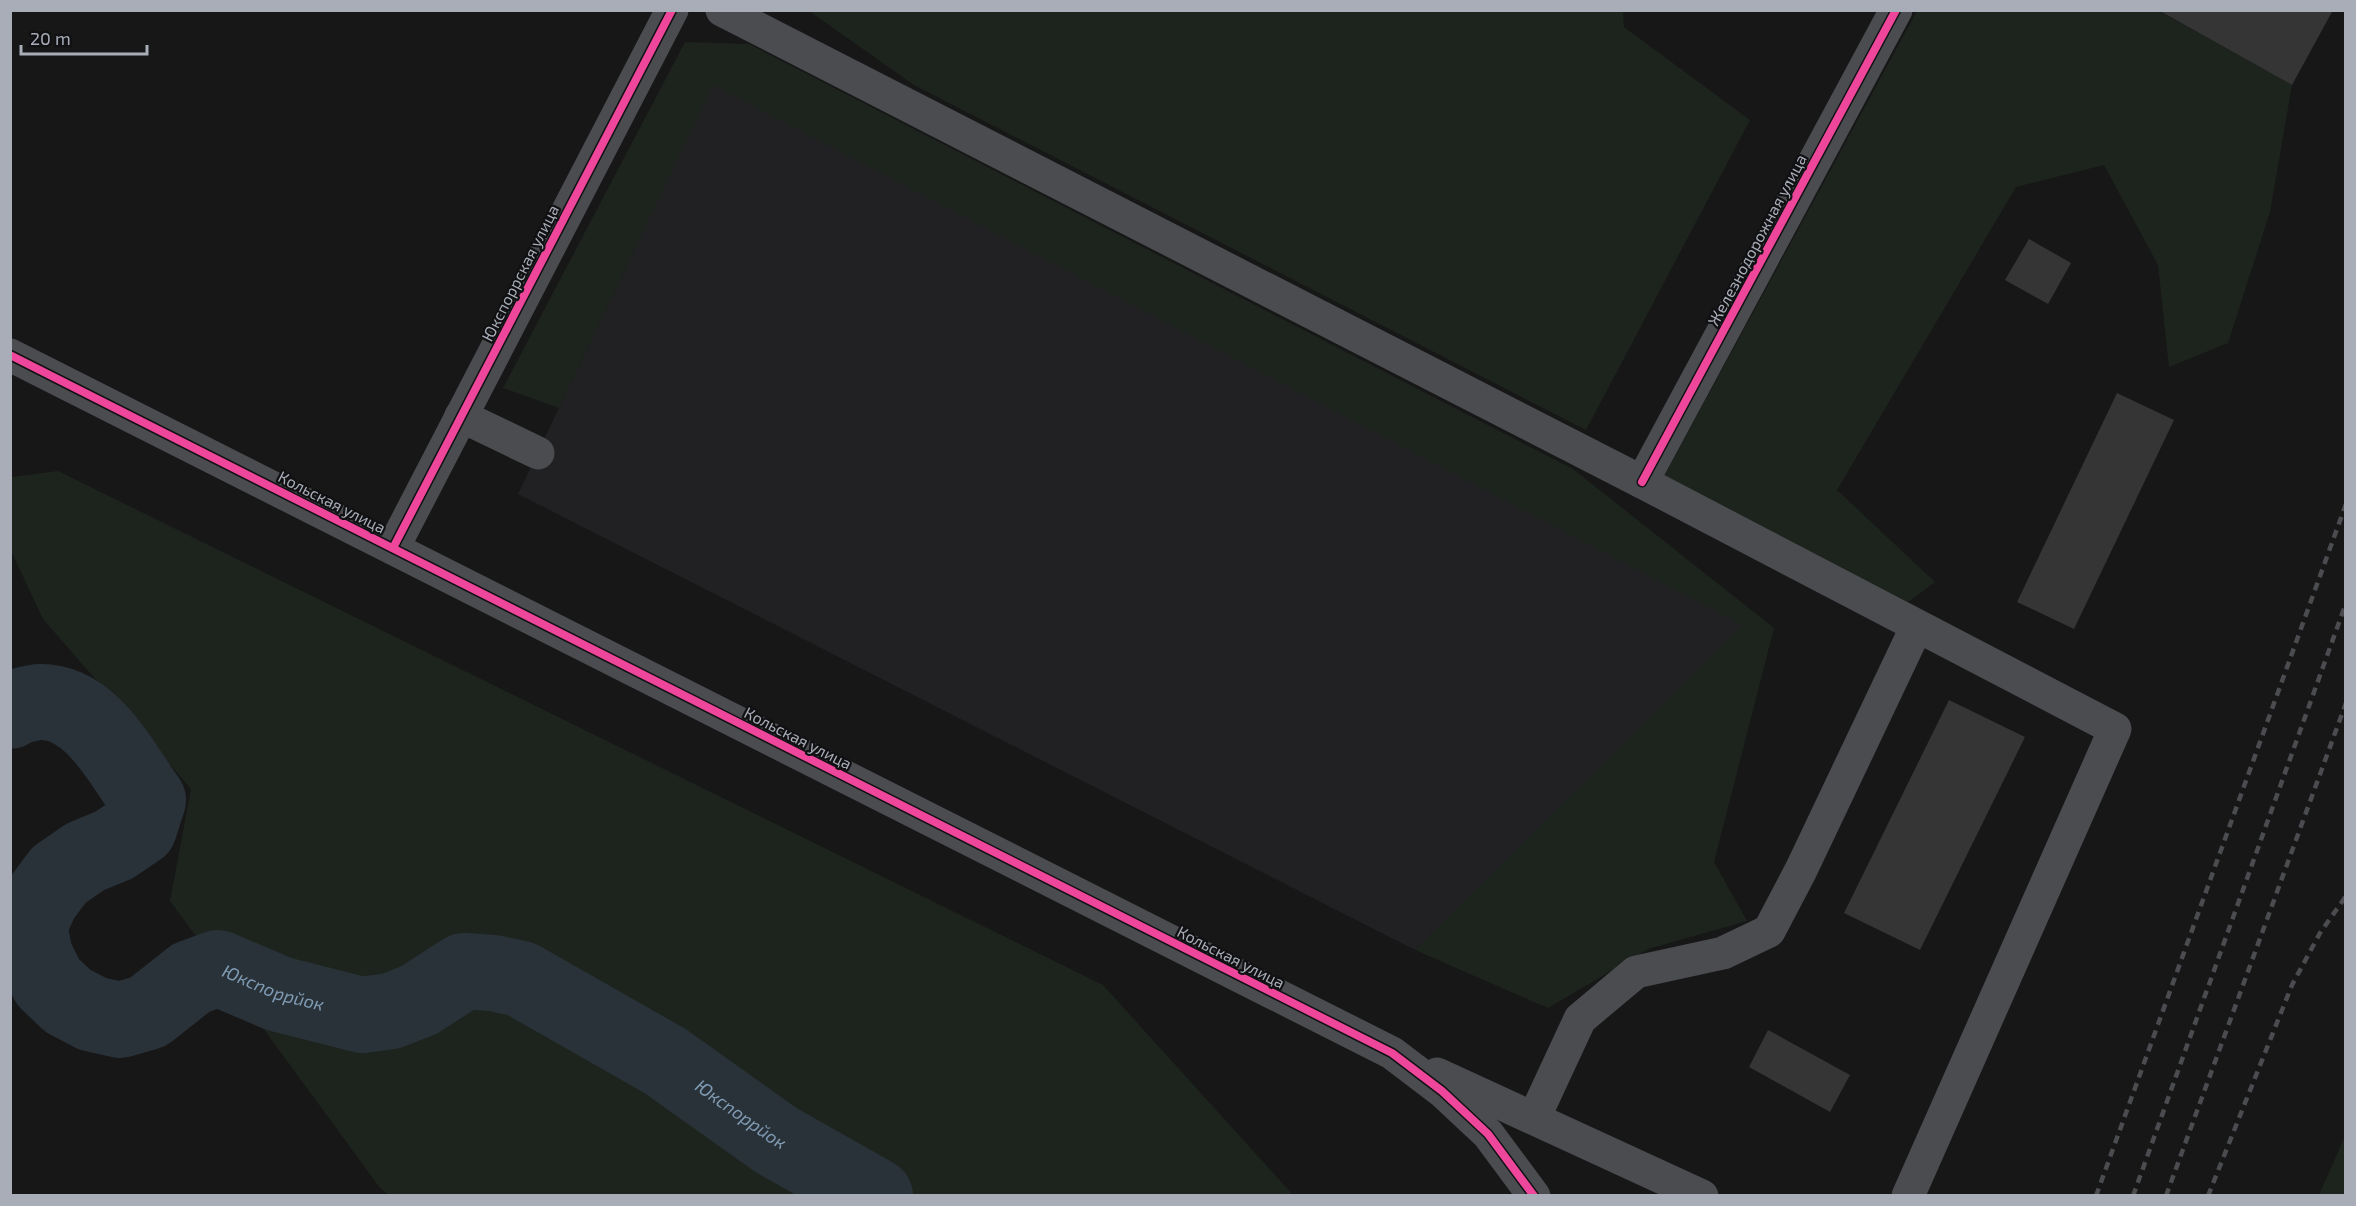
<svg xmlns="http://www.w3.org/2000/svg" width="2356" height="1206" font-family="'Exo 2',sans-serif">
  <style>
    .built { fill: #212123 }
    .green { fill: #1d241e }
    .lines { fill: none; stroke-linecap: round; stroke-linejoin: round }
    .river { stroke: #2a3239; stroke-width: 76 }
    .building { fill: #353536 }
    .minor { stroke: #4b4c50; stroke-width: 33 }
    .rail { stroke: #4b4c4f; stroke-width: 4.5; stroke-dasharray: 8 6; stroke-linecap: butt }
    .cycleway-casing { stroke: #111113; stroke-width: 11 }
    .cycleway { stroke: #ed469a; stroke-width: 8 }
    .labels { text-anchor: middle; stroke-width: 4.5; stroke-linejoin: round; paint-order: stroke }
    .street-label { font-size: 16px; fill: #a8adb8; stroke: #111113 }
    .water-label { font-size: 18px; font-style: italic; fill: #7f9bb3; stroke: #111113 }
  </style>
  <rect width="100%" height="100%" fill="#171717"/>
  <path class="built" d="M713,84L1743,625L1415,950L518,494Z"/>
  <g class="green">
    <path d="M809,11H1623L1624,27L1750,120L1586,430L914,85Z"/>
    <path d="M1917,11H2159L2292,85L2270,212L2228,343L2169,367L2158,265L2104,165L2016,187L1837,490L1935,582L1908,602L1663,478Z"/>
    <path d="M685,42L749,44L1573,469L1774,628L1714,862L1747,921L1648,949L1548,1008L1415,950L1742,625L713,85L559,408L503,388Z"/>
    <path d="M58,471L1103,985L1293,1195H389L380,1188L170,901L191,789L43,619L11,551V477Z"/>
    <path d="M2345,1136V1195H2319Z"/>
  </g>
  <g class="lines">
    <path class="river" id="s1" d="M10,711L13,708C21,706 32,702 41,702C92,702 121,763 148,800L139,828L114,845L85,857L59,875L41,899L29,926L35,956L48,982L68,1001L93,1014L120,1020L148,1012L191,978L218,968L279,994L362,1015L391,1011L419,1000L464,971L493,973L521,979L665,1061L776,1140L875,1196"/>
  </g>
  <g class="building">
    <path d="M2158,10H2333L2292,85Z"/>
    <path d="M2029,239L2071,263L2048,304L2005,280Z"/>
    <path d="M2117,393L2174,420L2074,629L2017,602Z"/>
    <path d="M1949,700L2025,737L1920,950L1844,913Z"/>
    <path d="M1768,1030L1850,1075L1830,1112L1749,1067Z"/>
  </g>
  <g class="lines">
    <g class="minor">
      <path d="M722,10L1642,482L2115,729L1908,1196"/>
      <path d="M10,355L1392,1053L1442,1091L1488,1134L1534,1196"/>
      <path d="M461,416L538,453"/>
      <path d="M1642,482L1896,10"/>
      <path d="M393,548L672,10"/>
      <path d="M1437,1074L1702,1196"/>
      <path d="M1534,1118L1580,1019L1636,972L1723,953L1769,931L1801,870L1917,626"/>
    </g>
    <g class="rail">
      <path d="M2096,1196L2346,504"/>
      <path d="M2133,1196L2346,603"/>
      <path d="M2166,1196L2346,703"/>
      <path d="M2208,1196L2292,985L2320,933L2346,896"/>
    </g>
    <g class="cycleway-casing">
      <g id="cycleway">
        <path d="M10,355L1392,1053L1442,1091L1488,1134L1534,1196"/>
        <path d="M1642,482L1896,10"/>
        <path d="M393,548L672,10"/>
      </g>
    </g>
    <use href="#cycleway" class="cycleway"/>
  </g>
  <g class="labels">
    <g class="street-label">
      <text transform="translate(1757 240) rotate(-62)" y="6">Железнодорожная улица</text>
      <text transform="translate(520 273) rotate(-63)" y="6">Юкспоррская улица</text>
      <text transform="translate(332 502) rotate(27)" y="6">Кольская улица</text>
      <text transform="translate(798 738) rotate(27)" y="6">Кольская улица</text>
      <text transform="translate(1231 957) rotate(27)" y="6">Кольская улица</text>
    </g>
    <g class="water-label">
      <text dy="6" stroke="none"><textPath href="#s1" startOffset="681">Юкспоррйок</textPath></text>
      <text dy="6" stroke="none"><textPath href="#s1" startOffset="1203">Юкспоррйок</textPath></text>
    </g>
  </g>
  <rect width="2356" height="1206" fill="none" stroke="#a8adb8" stroke-width="24"/>
  <path d="M21 45v9h126v-9" fill="none" stroke="#a8adb8" stroke-width="3"/>
  <text x="30" y="45" font-size="18" fill="#a8adb8" stroke="#111113" stroke-width="4.5" paint-order="stroke">20 m</text>
</svg>
